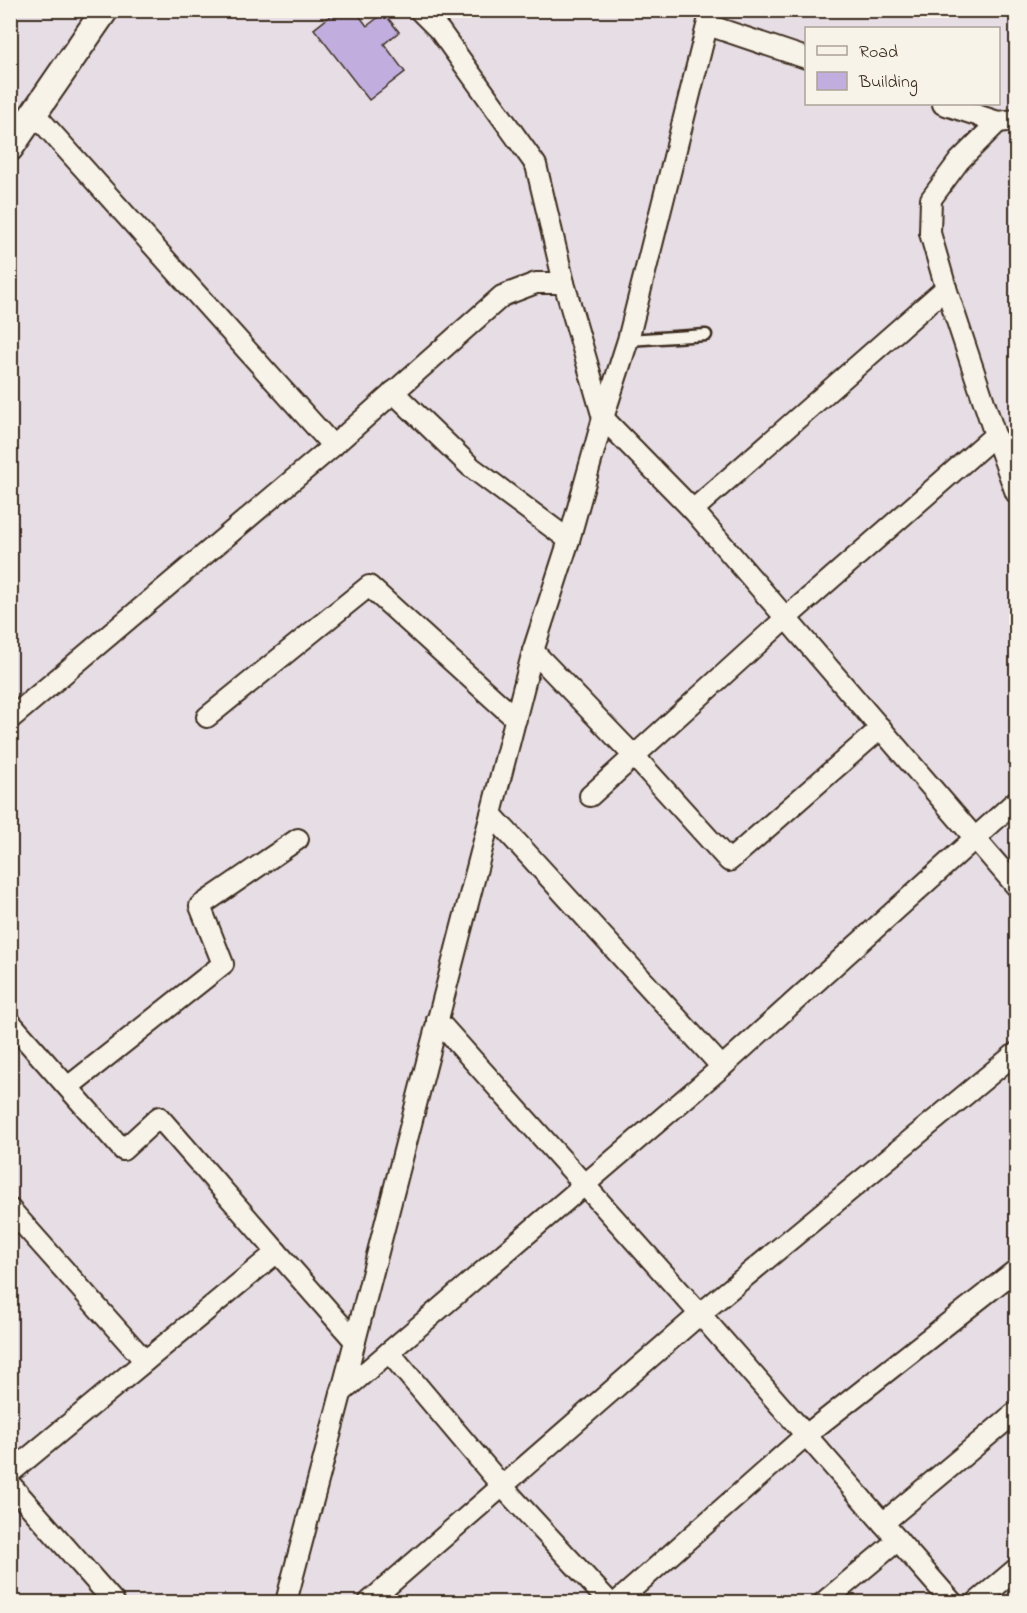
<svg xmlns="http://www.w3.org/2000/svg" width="1027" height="1613" font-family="'Indie Flower',sans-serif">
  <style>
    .building { fill: #c1aede; stroke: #3b2a1e; stroke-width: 1.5 }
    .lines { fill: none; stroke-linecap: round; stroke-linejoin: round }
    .service-casing { stroke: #3b2a1e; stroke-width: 15 }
    .minor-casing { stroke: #3b2a1e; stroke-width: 24 }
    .tertiary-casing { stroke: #3b2a1e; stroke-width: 30 }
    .service { stroke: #f7f3e8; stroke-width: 10 }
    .minor { stroke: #f7f3e8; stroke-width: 20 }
    .tertiary { stroke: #f7f3e8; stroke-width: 26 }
  </style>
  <rect width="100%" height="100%" fill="#e7dee5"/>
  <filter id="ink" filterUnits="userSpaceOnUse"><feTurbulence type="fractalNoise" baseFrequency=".0167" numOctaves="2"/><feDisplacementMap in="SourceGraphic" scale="12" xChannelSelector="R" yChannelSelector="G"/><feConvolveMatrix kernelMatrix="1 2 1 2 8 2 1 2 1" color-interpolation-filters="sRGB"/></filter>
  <g filter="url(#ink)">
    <path class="building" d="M338,10H355L367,26L384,13L399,32L384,44L405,72L369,100L314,29Z"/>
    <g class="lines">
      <g class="service-casing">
        <path id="service" d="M628,340L706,335"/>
      </g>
      <g class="minor-casing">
        <g id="minor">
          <path d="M419,10L440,31L536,165L564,283L603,418L693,510L1016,886"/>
          <path d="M708,25L806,58"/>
          <path d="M943,104L998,122L1016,120"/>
          <path d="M34,113L333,446"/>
          <path d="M998,122L959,161L931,199L930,233L946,288L995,435L1016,493"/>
          <path d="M393,392L471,467L569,540"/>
          <path d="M693,510L946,288"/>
          <path d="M533,651L634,756L729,861L881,728"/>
          <path d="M207,717L369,586L516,719"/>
          <path d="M10,719L333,446L502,296L536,283H564"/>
          <path d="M590,796L786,618L995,435"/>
          <path d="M491,814L722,1067"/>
          <path d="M437,1020L700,1314L952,1602"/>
          <path d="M10,1022L123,1150L159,1117L277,1252"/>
          <path d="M68,1087L223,964L200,906L298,839"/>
          <path d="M10,1209L145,1361"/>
          <path d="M389,1352L502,1486L609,1602"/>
          <path d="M341,1393L722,1067L1016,801"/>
          <path d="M10,1473L277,1252L355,1341"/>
          <path d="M10,1484L114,1602"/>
          <path d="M883,1523L1016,1412"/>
          <path d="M286,1602L355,1341L533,651L569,540L603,418L628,340L711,10"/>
          <path d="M369,1602L700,1314L1016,1053"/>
          <path d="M617,1602L806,1435L1016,1270"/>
          <path d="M824,1602L898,1540"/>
          <path d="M977,1602L1016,1569"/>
        </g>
      </g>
      <g class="tertiary-casing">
        <path id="tertiary" d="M10,148L105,10"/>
      </g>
      <use href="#service" class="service"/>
      <use href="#minor" class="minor"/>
      <use href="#tertiary" class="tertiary"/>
    </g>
  </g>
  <rect width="1027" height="1613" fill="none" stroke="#f7f3e8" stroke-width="36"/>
  <rect x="18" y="18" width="991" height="1577" fill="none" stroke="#3b2a1e" stroke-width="2" filter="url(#ink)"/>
  <rect x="805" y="27" width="195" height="78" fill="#f7f3e8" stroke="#aca397" stroke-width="1.5"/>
  <rect x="817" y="46" width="30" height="9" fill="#f7f3e8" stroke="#aca397" stroke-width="1.5"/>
  <text x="859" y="57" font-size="18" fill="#3b2a1e">Road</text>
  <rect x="817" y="72" width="30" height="18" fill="#c1aede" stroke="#aca397" stroke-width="1.5"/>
  <text x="859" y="87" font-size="18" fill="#3b2a1e">Building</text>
</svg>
